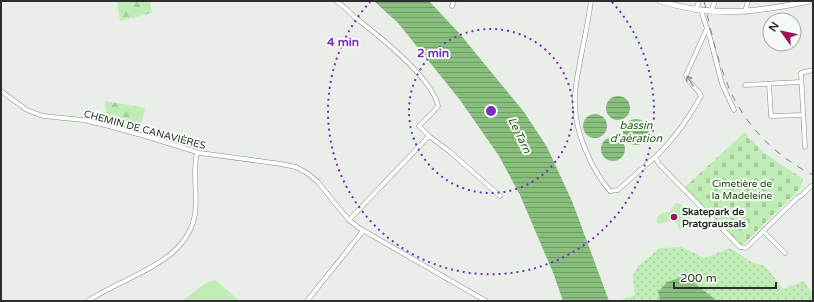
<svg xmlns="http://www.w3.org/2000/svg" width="814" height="302" font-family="'Varela Round',sans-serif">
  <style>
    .grass { fill: #c0edb6 }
    .forest { fill: url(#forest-firs) }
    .cemetery { fill: url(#cemetery-stones) }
    .park { fill: url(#park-dots) }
    .water { fill: url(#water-rules) }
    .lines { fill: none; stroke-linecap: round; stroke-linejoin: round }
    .minor-casing { stroke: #878c85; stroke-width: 5 }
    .tertiary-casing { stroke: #878c85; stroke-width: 6 }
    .minor { stroke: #fff; stroke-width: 4 }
    .tertiary { stroke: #fff; stroke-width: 5 }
    .rail { stroke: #828581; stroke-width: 1; stroke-dasharray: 7 7; stroke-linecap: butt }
    .oneway { stroke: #969796 }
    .ring { fill: none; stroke: #7b2cbf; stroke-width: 2; stroke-dasharray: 2 4 }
    .poi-dot { fill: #9f125c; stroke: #f6fcf5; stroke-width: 1.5 }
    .labels { text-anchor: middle; stroke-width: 4; stroke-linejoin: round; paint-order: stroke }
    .street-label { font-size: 10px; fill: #2d2f2d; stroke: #f6fcf5 }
    .park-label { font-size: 10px; fill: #0f4600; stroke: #f6fcf5 }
    .poi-label { font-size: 10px; font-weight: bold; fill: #2d2f2d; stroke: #f6fcf5; text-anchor: start }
    .water-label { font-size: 11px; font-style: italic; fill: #275b1b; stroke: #f6fcf5 }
    .centre { fill: #7b2cbf; stroke: #f6fcf5; stroke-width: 2 }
    .ring-label { font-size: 12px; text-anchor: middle; font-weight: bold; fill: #7b2cbf; stroke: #f6fcf5; stroke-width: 4; stroke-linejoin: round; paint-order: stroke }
  </style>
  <defs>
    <pattern id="forest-firs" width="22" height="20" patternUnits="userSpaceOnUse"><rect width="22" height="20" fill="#c0edb6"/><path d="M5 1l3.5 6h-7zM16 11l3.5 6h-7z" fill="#a5cc9d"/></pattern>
    <pattern id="cemetery-stones" width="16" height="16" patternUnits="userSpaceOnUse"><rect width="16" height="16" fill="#c0edb6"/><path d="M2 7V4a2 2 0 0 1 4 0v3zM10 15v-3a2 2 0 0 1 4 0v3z" fill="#a5cc9d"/></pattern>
    <pattern id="park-dots" width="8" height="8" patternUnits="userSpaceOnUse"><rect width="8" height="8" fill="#c0edb6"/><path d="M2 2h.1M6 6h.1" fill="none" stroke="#a5cc9d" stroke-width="1.8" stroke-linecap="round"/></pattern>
    <pattern id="water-rules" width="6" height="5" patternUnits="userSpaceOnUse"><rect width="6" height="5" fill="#89bf7d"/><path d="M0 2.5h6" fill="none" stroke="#709c67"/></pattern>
  </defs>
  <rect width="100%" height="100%" fill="#e9efe8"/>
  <g class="grass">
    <path d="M676,203L681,204C692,214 695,219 681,229H679L677,223L672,220L660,224H658L656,221C659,213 661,213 669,212Z"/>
    <path d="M215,280L240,301H182C193,294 202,282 215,280Z"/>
  </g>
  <g class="forest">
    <path d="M117,1H150L152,13L120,21Z"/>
    <path d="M105,101L145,108L140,132L107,124Z"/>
  </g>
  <path class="cemetery" d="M745,132L750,140H752L764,153L803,179L800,189L741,247L684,188Z"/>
  <path class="park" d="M681,247L705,258L730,248L753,263L762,265L766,267L783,289L804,281L813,295V301H618L635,295L633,276L637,267L660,248Z"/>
  <g class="water">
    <path d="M374,1H429L459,33L524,112L547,147L572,201L609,301H563L554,275L520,195L499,156L460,100L398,23Z"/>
    <circle cx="618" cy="108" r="12"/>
    <circle cx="595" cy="126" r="12"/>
    <circle cx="636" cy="132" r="13"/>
    <circle cx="613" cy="149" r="12"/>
    <path d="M683,277L692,281L717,301H657L660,299L658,292L667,282Z"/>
  </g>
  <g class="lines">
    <g class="minor-casing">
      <g id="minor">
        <path d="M336,1C344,6 350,13 357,19C379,36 433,79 438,106L434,111L419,126L429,136"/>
        <path d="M591,1C588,23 583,45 579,67C577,79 574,92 575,104C575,132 591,169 610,191L618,190L655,157"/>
        <path d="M452,6L454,1"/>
        <path d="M696,10L699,1"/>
        <path d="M701,10L710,38L722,84L734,110"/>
        <path d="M711,12L715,1"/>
        <path d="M745,12L748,1"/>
        <path d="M707,28L686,75C690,86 697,87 701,96C688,119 674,140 655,157L659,164L740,247L746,248L797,198L802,195L811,186L813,187"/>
        <path d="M769,84L771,116L803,115"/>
        <path d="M745,85L801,82"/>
        <path d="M1,91L27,110L43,116L83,120L105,125L145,136L200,153L281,164L296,167L307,173L318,182L338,207L349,220L359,228L486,301"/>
        <path d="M805,147L801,73L813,70"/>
        <path d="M349,220L429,136L449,151L500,196"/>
        <path d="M763,231L785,253"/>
        <path d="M88,301C124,276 187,264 195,214C198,193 192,173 197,153"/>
        <path d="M307,301L363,231"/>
      </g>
    </g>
    <g class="tertiary-casing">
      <path id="tertiary" d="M660,1C713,18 757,12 810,1"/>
    </g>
    <use href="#minor" class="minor"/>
    <use href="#tertiary" class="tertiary"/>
    <path class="rail" d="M704,1C710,26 715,51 724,75C739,119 771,154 813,175"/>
  </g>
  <defs><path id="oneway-shaft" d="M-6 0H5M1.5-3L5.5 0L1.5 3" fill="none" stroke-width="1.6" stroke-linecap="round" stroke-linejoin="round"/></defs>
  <use class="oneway" href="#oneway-shaft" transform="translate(690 81) rotate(-122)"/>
  <g class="ring">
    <circle cx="491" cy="111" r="82"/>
    <path d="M612 2A163 163 0 1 1 370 2"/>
  </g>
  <circle class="poi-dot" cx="674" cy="217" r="4"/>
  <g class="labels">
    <g class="street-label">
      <text transform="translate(145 129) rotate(15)" y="4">CHEMIN DE CANAVIÈRES</text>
    </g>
    <g class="park-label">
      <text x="742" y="187">Cimetière de<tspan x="742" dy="12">la Madeleine</tspan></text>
    </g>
    <g class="poi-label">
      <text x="682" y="215">Skatepark de<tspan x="682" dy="12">Pratgraussals</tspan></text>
    </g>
    <g class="water-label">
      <text x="636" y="129">bassin<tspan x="636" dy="13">d'aération</tspan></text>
      <text transform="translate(520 135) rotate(64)" y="4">Le Tarn</text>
    </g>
  </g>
  <circle cx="491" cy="111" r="6" class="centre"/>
  <g class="ring-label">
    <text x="343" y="46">4 min</text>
    <text x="433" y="57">2 min</text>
  </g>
  <rect width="814" height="302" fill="none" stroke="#2d2f2d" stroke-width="4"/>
  <g transform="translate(782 32) rotate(303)"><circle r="19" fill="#f6fcf5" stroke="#a6aaa5"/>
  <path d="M0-3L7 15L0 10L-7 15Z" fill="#9f125c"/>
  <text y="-6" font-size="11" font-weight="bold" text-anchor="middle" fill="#2d2f2d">N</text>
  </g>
  <path d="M674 282v6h102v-6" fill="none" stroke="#2d2f2d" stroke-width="2"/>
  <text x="680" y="282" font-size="12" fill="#2d2f2d" stroke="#f6fcf5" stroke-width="3" paint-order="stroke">200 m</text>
</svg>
